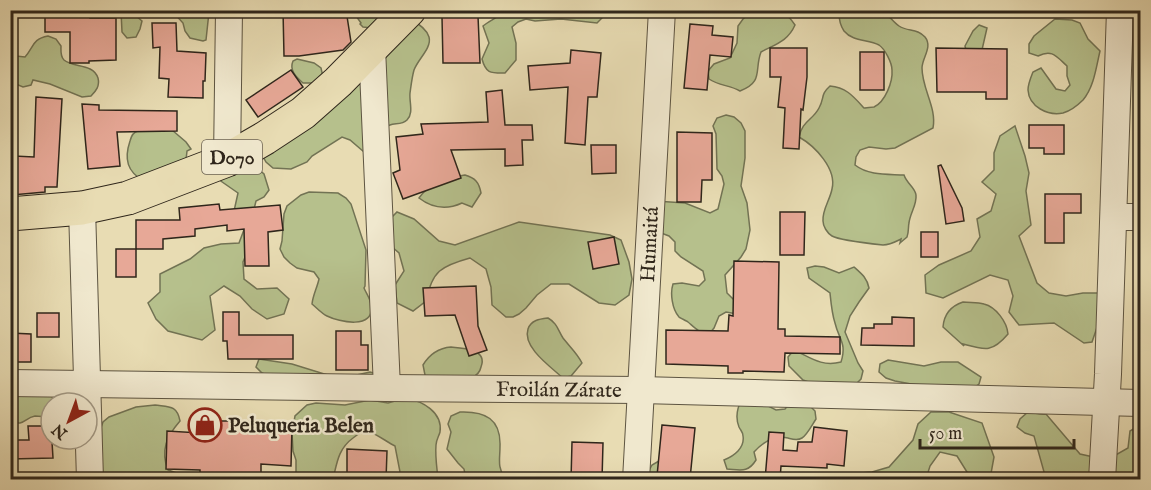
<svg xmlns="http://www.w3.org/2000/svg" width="1151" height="490" font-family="'IM FELL English',serif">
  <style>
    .green { fill: #b6c08c; stroke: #727354; stroke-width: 1.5 }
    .building { fill: #e7a897; stroke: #2f261b; stroke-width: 1.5 }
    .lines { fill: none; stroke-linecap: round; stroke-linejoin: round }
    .minor-casing { stroke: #5d5441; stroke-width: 28 }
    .major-casing { stroke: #2f261b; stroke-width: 35 }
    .minor { stroke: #f0e8ce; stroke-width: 26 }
    .major { stroke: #e8dcb3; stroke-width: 33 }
    .labels { text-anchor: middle; stroke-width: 5; stroke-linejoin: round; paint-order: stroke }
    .shield { fill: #f0e8ce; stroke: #696051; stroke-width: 1.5 }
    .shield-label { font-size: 20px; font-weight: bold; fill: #2f261b }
    .street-label { font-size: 21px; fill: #2f261b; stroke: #f0e8ce }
    .poi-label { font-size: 21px; font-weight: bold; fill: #2f261b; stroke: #f0e8ce; text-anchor: start }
  </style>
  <rect width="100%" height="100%" fill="#e8dcb3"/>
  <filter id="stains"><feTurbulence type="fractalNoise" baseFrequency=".00333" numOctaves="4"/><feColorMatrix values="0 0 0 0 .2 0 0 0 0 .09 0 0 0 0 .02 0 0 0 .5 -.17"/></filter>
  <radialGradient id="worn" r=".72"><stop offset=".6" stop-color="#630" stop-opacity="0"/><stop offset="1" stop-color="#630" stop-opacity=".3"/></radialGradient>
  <g class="green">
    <path d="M121,11H136V16L142,21L140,29L136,37L127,38L122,32Z"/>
    <path d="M208,11L209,12L206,40L203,41L190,38L185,31L183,23L172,11Z"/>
    <path d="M358,11H403L372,28L363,27L360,24L361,23L356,16Z"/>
    <path d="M504,11V10L604,11L603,17L597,23L561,19L535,21L526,19L518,22L512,27L516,43V60L505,73C491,73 486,74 482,59L489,43L483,26C490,20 498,18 504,11Z"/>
    <path d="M758,11C778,11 783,7 795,25C788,41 776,44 761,52C754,70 764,82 740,91C730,85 719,86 709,79L708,71L714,64L730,58L737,43L738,26L743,19L749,14Z"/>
    <path d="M843,11H882C889,15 893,22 899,26C908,32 917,28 925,37C933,47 922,58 922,68C922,89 937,108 933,128L895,148L886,149L869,147L860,150L856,157L855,165C869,176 888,174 904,175C907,184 915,187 916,195C917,205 910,213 909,223C908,227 909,232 907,237C906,238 901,242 900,243L901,239C895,242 890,245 883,245C874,244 839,240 832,236C827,233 823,226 823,221C822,210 830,200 832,189C837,169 815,146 799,137C802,121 813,120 819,108C825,97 820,95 830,86C846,87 854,97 864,108C865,108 873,107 874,107C885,102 893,82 892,70C892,63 885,49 879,45C868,39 853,42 844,31C840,25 839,20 839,13Z"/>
    <path d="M1055,19L1072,20L1080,23L1088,39L1100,51C1096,68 1094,87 1083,100C1078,105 1070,111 1063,113C1048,116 1029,107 1028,90C1028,84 1031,77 1033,72L1041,68L1056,89L1065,91L1070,85L1067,76V66C1056,56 1052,49 1038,56L1029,53V44L1034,36Z"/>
    <path d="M412,21C419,24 426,28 429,37C432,48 418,59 414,70C412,77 411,86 410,93C409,102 414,113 407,120C402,125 395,123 390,125C379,128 371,143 364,152L350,140L342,137L312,156L307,162L291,169L273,168L266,162L261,153Z"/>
    <path d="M979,25L987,28L979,63L967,55L965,46L973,31Z"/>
    <path d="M48,36L56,39L61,46C61,51 60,56 64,60C73,68 93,63 98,78C100,86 96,91 91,96L82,97L50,84L33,80L31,85L23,87L11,82L10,61L16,56L25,57C34,47 32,39 48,36Z"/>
    <path d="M297,59L314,63L321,68L323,77L317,83H303C296,77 289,70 293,61Z"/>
    <path d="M726,115L734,117L741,123L745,131V158L741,186L747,203L750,230L746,249L741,257L725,275L727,293L740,306L743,315L726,312L719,316L714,328L709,334C699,333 695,328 688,322C687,321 680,318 679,317C672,309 670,293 673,284L682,283L699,286L705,280L703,271L681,257L675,251V242L669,236L661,233L656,201L685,203L710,213L718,209L724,184L722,176L717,169L716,134L713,126L717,118Z"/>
    <path d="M1015,126L1025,156L1029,173L1026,191L1031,225L1019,236L1037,283L1049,293L1066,296L1083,293H1101L1103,310L1092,342L1084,343L1054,323L1019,325L1009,312L1013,296L1008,280L990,275L943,298L926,293L925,275L939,265L971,251L980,237L977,219L991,211L996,194L982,182L994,170V153L1000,136Z"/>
    <path d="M172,130L186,142L191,149L187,151L186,160L144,181C127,172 124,159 130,141C131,137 133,132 138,131C144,129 164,130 172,130Z"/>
    <path d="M251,163L264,174L269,190L264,197L256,201L254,209L256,232L243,262L244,279L257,289L277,288L289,299L284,314L267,319L252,309L240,296L224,286L210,296L215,330L202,340L168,331L156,319L148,303L160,292V274L190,259L204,248L221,244L239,243L245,227L234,211L238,193L215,177Z"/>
    <path d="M465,175C475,178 479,182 481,193L472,207L462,203C447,210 432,208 419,198C431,181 446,179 465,175Z"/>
    <path d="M309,192L338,193L346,198L351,204L366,250L365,286L364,288C366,293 371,300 371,305C375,330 339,322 327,316C321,313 317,308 312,304C313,295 317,288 319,279L314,272L297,268L290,263L284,257L280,249L282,241L284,214L287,206L301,195Z"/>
    <path d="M397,212L414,219L439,241L455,245L519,222L610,235L621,240L629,262L632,279L629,295L615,305L599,303L569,284H551L537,295L526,308L519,314L513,317H506L492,305L491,287L486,269L470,258C441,266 432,271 426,301L413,311L397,303L395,285L404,271L399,253L385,241L386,223Z"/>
    <path d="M815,266L824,267L839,273L854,267C862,274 867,278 869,288L859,302L850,316L845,332L858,363L863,371L861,379L855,385L811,383L803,380L789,366L788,357L794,350C811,358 822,367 841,362C847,343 839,340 835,323C832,314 831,303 830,293L809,278L807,268Z"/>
    <path d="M963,302C970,303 977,302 984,304C996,307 1007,322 1008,334C992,353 985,350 963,344L964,346L943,327C944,314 951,306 963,302Z"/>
    <path d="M548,318C557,323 558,330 563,338C569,346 577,353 582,363L571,376L563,378C551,367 522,347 528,329C531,320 540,319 548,318Z"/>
    <path d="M451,347C463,348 488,349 481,367C480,372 476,376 471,378C462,383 449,384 438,387L425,375L423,365C429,355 439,348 451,347Z"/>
    <path d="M259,359L292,364L334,377L352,376L370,372L378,374L379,378L271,377L262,373L256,367Z"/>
    <path d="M888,360L924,366L941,362H958L981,377L979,384L972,389L922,386L895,381L886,378L879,372L880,364Z"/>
    <path d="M19,393L51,396L59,403H51V418C46,417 40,416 35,416C24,418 24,427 11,421V415L15,405L16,397Z"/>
    <path d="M406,398C422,401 443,412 440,432C439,436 436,440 436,445C435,457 437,468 438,479H403L400,472L395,446C387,442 378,435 370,432C362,431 358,434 353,438C338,449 337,463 333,479H296V460L293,451L292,433L295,416L307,405L316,403L345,405L370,400L388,403Z"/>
    <path d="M742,399L760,402L776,410L785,409L790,403L808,404L815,411L816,419C812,425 807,435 802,438C797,441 792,439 788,438C774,435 763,442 754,452L756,460C748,473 741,470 727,469L724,460C734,456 745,448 743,436C743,432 741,431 739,427C735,417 737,408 742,399Z"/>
    <path d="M155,405C169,407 177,405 180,421C167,436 160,450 168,470C174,472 182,474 185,479L96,480L94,447L103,422L109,417L136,407Z"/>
    <path d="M460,412C485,411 501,419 500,446C500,460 497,466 505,479L513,476L520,479H466L464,469L458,463L447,449L451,432L448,424L451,416Z"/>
    <path d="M931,412H949L982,423L994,457L990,479H966L967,472L957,456L940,452L930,466L926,479H839V475L872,472L889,467L913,440L918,424Z"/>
    <path d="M1028,412C1035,412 1039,415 1046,414L1080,454L1107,460L1128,448L1130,431L1140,425V479H1046L1034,436L1025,433L1017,427L1020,419Z"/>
    <path d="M659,461L674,471L680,479L644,480L652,465Z"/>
  </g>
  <g class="building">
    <path d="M45,10H90V18H116V60L89,61V63H70V32H45Z"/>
    <path d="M283,10H346L351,42L343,50L299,56H284Z"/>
    <path d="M478,16L480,63H443L442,17Z"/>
    <path d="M152,23H176L177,51L206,53L205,81H203V98L168,97L169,79L159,78L160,47L153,48Z"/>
    <path d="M690,24L713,26L712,35L733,37L731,57L710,55L707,90L684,88Z"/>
    <path d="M770,48H807V77L803,110L801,109L799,149L783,148L785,108L778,107L781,77H770Z"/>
    <path d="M936,48L1007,49V99H986V92H937Z"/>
    <path d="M571,50L601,53L597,97H588L585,145L565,143L568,87L530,90L528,66L570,63Z"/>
    <rect x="860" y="52" width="24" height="38"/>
    <path d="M291,70L303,87L258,117L246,100Z"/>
    <path d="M502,90L505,125H532L533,140H522L523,165L505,166V149L451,150L461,178L403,199L393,173L400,170L396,137L423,134L421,124L488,122L486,92Z"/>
    <path d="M36,97L62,99L57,187H45V192L12,195L14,156L34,157Z"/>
    <path d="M82,104L99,105V110L177,111V131L117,132L120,166L88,169Z"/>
    <path d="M1029,125H1064V154H1044V148H1029Z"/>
    <path d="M677,132L712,133V180H702L701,202H677Z"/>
    <path d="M591,145H616V173L592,174Z"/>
    <path d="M941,165L962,208L964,221L946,224L938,166Z"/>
    <path d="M1045,194H1081V213H1064V243H1045Z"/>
    <path d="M219,204L220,210L280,205L283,230L268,232L269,266H245L244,229L227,231V225L195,229V236L163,239V249H136V220H180L179,208Z"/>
    <path d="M780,212H805L804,255H780Z"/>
    <rect x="921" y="232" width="17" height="25"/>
    <path d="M614,237L619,264L593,269L588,242Z"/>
    <rect x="116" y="249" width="20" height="28"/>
    <path d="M734,261L779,262L778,329H785V336L840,337V354L785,353L784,372L743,371V373H728V366L666,364V330L728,331L729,315L733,316Z"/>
    <path d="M476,286L478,326L487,350L469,356L455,315L425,316L423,288Z"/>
    <path d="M223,312H239V335H293V359H228L227,341H223Z"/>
    <rect x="37" y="313" width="22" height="24"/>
    <path d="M892,317L914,318V346L861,345L862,328H874V324H892Z"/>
    <path d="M336,331H361V345H368V370H336Z"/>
    <path d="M10,333L31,334V362H10Z"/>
    <path d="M200,421H261V426L292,427L291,466L261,464V480H200V470L166,469L167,431L200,433Z"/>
    <path d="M662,425L695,428L690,479L657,476Z"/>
    <path d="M28,426H51L53,458L10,459V440H29Z"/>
    <path d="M814,427L847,431L844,466L827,464V468L781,466L780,480H765L769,432L784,433L783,450L797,451L798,442H812Z"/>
    <path d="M572,442L603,443L602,480H571Z"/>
    <path d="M347,449L387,451L386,480H347Z"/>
  </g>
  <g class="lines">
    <g class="minor-casing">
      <g id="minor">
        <path d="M372,48L387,388"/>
        <path d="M227,160L229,10"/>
        <path d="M82,208L90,480"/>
        <path d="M1114,217H1140"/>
        <path id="s1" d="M10,383L387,388L641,390L1140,403"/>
        <path id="s2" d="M636,480L662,10"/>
        <path d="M1102,480L1108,374L1120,10"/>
      </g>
    </g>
    <g class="major-casing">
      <path id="major" d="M10,214L82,208L128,198L227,160L265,138L303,113L338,82L409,10"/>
    </g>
    <use href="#minor" class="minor"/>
    <use href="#major" class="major"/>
  </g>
  <defs>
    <g id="shop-ring" transform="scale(1.725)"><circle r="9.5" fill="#f0e8ce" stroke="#8f2418" stroke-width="1.5"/><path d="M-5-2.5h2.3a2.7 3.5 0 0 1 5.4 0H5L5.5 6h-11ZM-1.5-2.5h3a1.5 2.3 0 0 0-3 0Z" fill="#8f2418"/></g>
  </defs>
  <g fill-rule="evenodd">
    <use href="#shop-ring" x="205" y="425"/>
  </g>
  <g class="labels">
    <rect class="shield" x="202" y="140" width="60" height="34" rx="4.5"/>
    <g class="shield-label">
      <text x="232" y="164">D070</text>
    </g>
    <g class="street-label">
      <text dy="7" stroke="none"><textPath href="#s2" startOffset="236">Humaitá</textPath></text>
      <text dy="7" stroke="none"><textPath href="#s1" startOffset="549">Froilán Zárate</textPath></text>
    </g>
    <g class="poi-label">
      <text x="228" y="432">Peluqueria Belen</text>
    </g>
  </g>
  <rect width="1151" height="490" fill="none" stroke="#e8dcb3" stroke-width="36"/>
  <rect x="12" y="12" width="1127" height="466" fill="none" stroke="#2f261b" stroke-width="3"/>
  <rect x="18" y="18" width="1115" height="454" fill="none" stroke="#2f261b" stroke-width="1.5"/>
  <g transform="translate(69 421) rotate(221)"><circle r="28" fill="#f0e8ce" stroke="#a39a86" stroke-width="1.5"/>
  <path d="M0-4.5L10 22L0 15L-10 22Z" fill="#8f2418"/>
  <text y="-9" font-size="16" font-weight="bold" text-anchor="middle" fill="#2f261b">N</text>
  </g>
  <path d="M920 439v9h154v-9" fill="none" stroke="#2f261b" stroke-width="3"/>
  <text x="929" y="439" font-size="18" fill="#2f261b" stroke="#f0e8ce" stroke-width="4.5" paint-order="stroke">50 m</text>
  <rect width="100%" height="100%" filter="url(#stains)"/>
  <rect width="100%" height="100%" fill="url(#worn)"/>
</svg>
